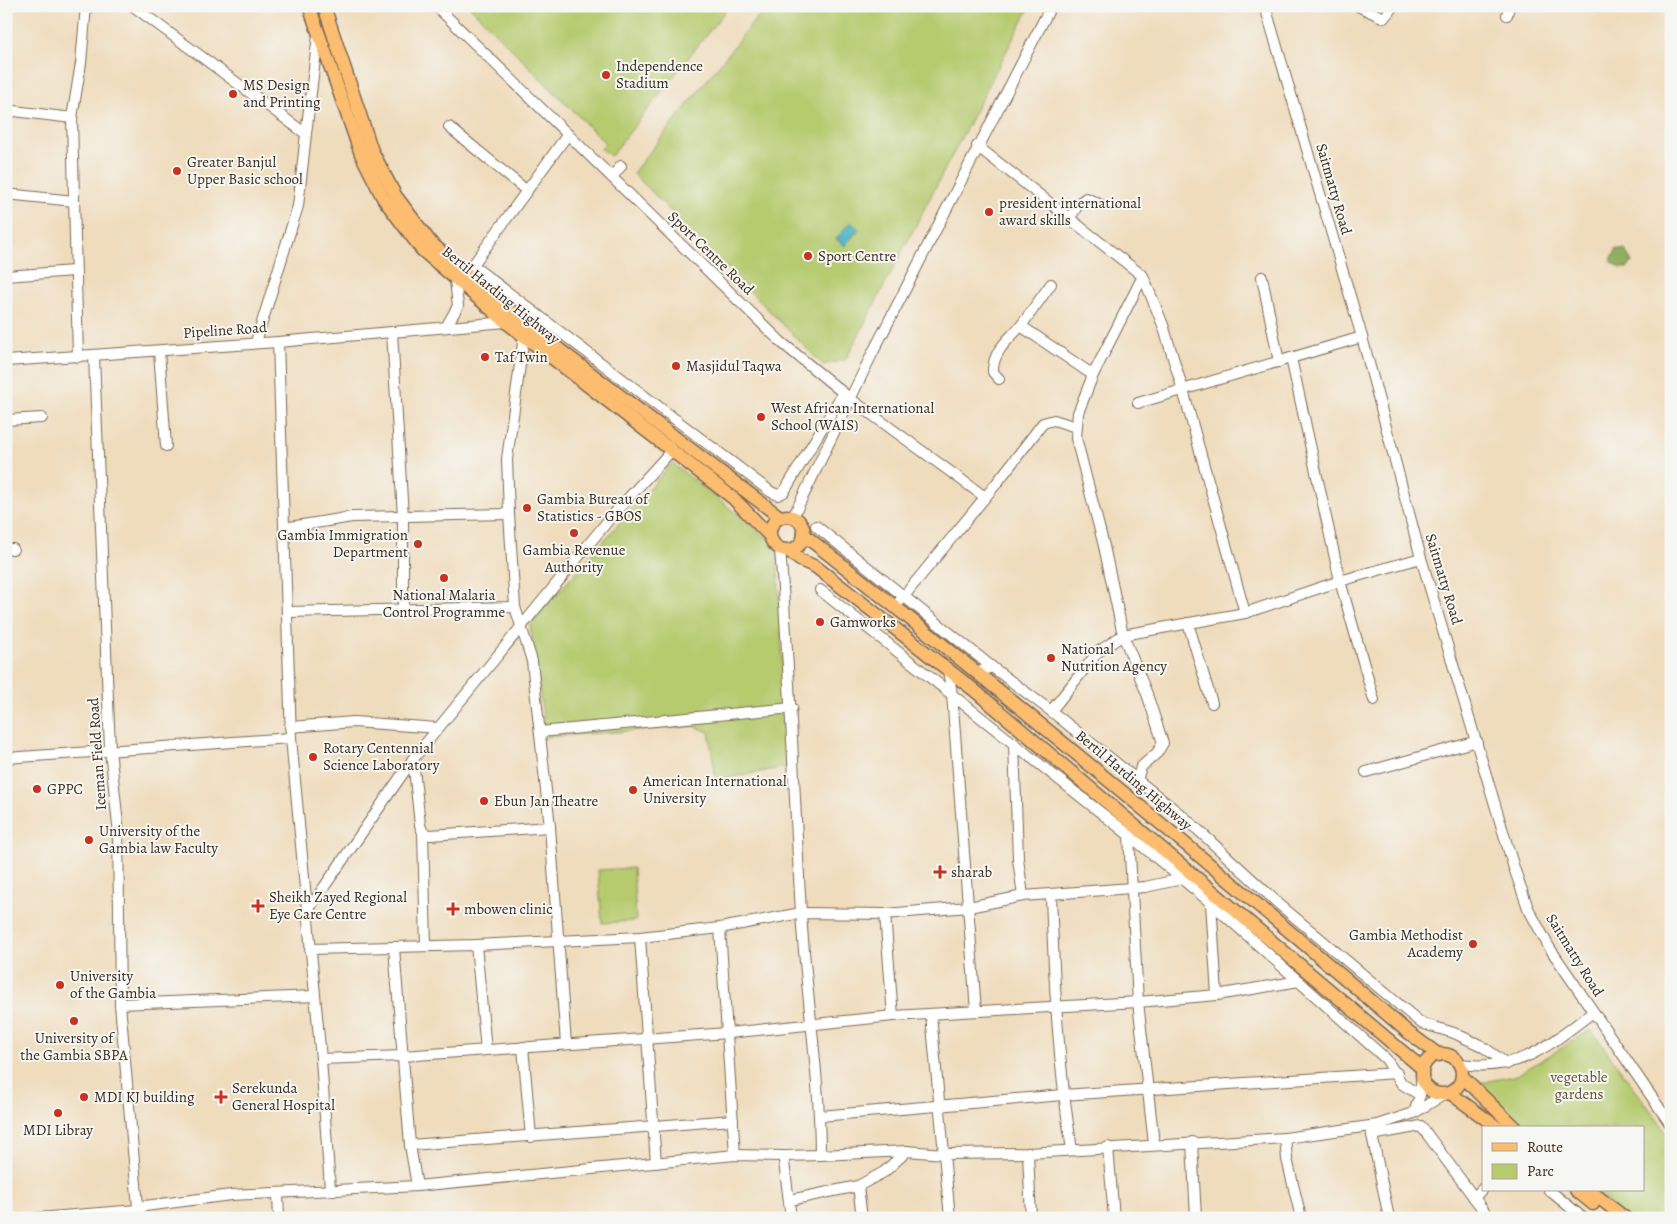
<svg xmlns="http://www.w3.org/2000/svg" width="1677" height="1224" font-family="Alegreya,serif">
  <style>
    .green { fill: #b6ca6e; stroke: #787a46 }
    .forest { fill: #90ae61; stroke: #666c40 }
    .water { fill: #41acc0; stroke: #3e6b6f }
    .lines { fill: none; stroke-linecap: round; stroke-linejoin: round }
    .minor-casing { stroke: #7a6855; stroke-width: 12 }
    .major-casing { stroke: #7a6855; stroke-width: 15 }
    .minor { stroke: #fff; stroke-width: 10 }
    .major { stroke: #fcbd6f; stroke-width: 12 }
    .poi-dot { fill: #c8321e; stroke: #f6f6f2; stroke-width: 2 }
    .labels { text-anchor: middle; stroke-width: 4; stroke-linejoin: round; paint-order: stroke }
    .poi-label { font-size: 15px; fill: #3b2a1e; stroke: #f6f6f2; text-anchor: start }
    .street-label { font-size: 15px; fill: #3b2a1e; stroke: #f6f6f2 }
    .park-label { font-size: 15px; fill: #5a5232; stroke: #f6f6f2 }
  </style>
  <rect width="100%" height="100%" fill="#f6f6f2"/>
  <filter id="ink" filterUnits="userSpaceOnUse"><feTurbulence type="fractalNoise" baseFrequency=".02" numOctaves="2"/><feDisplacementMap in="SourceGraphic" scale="10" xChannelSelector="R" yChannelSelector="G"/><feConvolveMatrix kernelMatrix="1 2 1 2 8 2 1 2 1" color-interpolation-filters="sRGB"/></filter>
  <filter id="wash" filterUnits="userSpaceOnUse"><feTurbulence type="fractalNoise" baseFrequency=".0096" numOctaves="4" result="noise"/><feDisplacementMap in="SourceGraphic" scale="20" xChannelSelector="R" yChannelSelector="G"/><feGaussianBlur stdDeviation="1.12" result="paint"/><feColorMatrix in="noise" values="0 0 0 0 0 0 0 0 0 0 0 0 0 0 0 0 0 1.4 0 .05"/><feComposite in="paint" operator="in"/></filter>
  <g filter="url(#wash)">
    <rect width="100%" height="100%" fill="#efdcbc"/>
    <g class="green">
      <path d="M469,6H729L611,156L601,149L605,143Z"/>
      <path d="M766,6H1030L846,359L823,365L633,173Z"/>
      <path d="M672,463L777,545L787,767L716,780L709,732L694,726L546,737L530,625Z"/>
      <path d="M633,868L636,921L602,923L598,870Z"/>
      <path d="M1591,1030L1671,1138V1215L1668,1218H1627L1593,1190H1643V1128H1515L1476,1084L1517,1075Z"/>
    </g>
    <path class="forest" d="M1617,249L1625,250L1632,262L1628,268H1621L1610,261Z"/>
    <path class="water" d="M850,222L859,229L845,246L836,239Z"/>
  </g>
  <g filter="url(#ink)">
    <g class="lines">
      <g class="minor-casing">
        <g id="minor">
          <path d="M133,6L306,134L298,206L256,342"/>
          <path d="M436,6L781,342L852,400L985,497"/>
          <path d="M1265,6L1362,337L1421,558L1514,868L1528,908L1549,947L1671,1125"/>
          <path d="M1358,6L1384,18L1393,6"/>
          <path d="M1507,15L1509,6"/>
          <path d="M6,110L72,118"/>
          <path d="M449,127L527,191"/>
          <path d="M306,134L318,35"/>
          <path d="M977,146L1143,276L1163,325L1183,390L1245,613"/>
          <path d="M612,177L621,166"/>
          <path d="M6,194L74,201"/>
          <path d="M1070,218L1079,203L1086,198L1101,205"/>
          <path d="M472,265L771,492L778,495L784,492L843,393"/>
          <path d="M470,269L568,134"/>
          <path d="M6,276L74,271"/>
          <path d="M1262,277L1279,362"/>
          <path d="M1021,326L1051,284"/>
          <path d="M446,327L458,306L455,280"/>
          <path d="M392,332L403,517V609"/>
          <path d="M524,336L507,459L509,514L515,607L532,661L550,827L566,1044"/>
          <path d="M278,342L291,738L321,1059L330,1189"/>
          <path d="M159,351L166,446"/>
          <path d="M94,356L110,749L118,825L120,1004L139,1218"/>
          <path d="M78,357L72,118L81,63L86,6"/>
          <path d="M1291,358L1340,581L1374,700"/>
          <path d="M6,361L278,342L506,322"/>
          <path d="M999,379L993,372C992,353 1008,339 1021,326L1093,375"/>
          <path d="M1138,403L1362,337"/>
          <path d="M6,420L42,418"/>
          <path d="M793,517L872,354L1051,6"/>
          <path d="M816,526L992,667"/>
          <path d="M284,528L352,517L509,514"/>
          <path d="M6,549H13"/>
          <path d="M780,549C790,671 794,792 801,913C806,994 820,1074 820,1155L785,1156L784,1162L791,1218"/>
          <path d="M820,590L1129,835L1211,903L1386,1059L1402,1084L1420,1095"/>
          <path d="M895,607L996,484L1043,423L1054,420L1076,427"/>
          <path d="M287,612L515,607"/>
          <path d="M1188,623L1212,703"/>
          <path d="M948,670L952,694L976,1011"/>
          <path d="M978,672L992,667L1051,711L1185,818L1280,905L1421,1023L1454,1033L1482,1046L1507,1064"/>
          <path d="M1051,711L1098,652L1123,635L1245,613L1340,581L1421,558"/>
          <path d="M290,727L354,722L438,728"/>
          <path d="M540,732L792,708"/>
          <path d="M6,758L291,738"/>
          <path d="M413,759L420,825L423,833L430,835L550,827"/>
          <path d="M1366,772L1477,741"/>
          <path d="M1137,780L1141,767L1157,753L1163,743L1147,694L1123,635L1104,546L1076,438L1078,413L1093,375L1143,276"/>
          <path d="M423,833L426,946"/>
          <path d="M1129,835L1138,1002L1154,1144"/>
          <path d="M1051,894C1054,980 1058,1065 1072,1150"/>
          <path d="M1023,896L1145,887L1182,879"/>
          <path d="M1211,903L1217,995"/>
          <path d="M306,913L413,759L611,517L672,450"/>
          <path d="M885,914L893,1016"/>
          <path d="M720,928L735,1155"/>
          <path d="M640,937L656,1163"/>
          <path d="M476,945L486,1050"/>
          <path d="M394,948L410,1145L417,1186"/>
          <path d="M310,949L476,945L640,937L720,928L801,913L885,914L969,907L1023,896L1018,859L1014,743"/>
          <path d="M120,1004L315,996"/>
          <path d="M931,1015L950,1218"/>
          <path d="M523,1047L531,1137"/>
          <path d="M321,1059L402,1056L728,1033L893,1016L1138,1002L1217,995L1299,981"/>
          <path d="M1460,1064C1520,1072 1547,1047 1593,1012"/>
          <path d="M1414,1113L1420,1095L1422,1074"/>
          <path d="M820,1116L1063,1095L1397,1073"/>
          <path d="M1371,1130L1389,1218"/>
          <path d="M1372,1135L1421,1126L1487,1215L1482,1218"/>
          <path d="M1285,1138L1287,1159L1301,1218"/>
          <path d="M1192,1142L1196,1218"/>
          <path d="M410,1145L733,1120"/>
          <path d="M1108,1147L1114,1218"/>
          <path d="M1028,1153L1031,1218"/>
          <path d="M820,1155L907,1151L944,1154L1028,1153L1285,1138L1377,1125L1414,1113L1445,1094"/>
          <path d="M858,1186L862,1218"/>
          <path d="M1549,1190L1583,1218"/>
          <path d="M278,1195L279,1218"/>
          <path d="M1474,1198L1483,1188"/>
          <path d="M790,1200L858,1186L884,1172L907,1151"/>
          <path d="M38,1218L137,1210L145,1206L231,1195L417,1186L735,1155L785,1156"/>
        </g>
      </g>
      <g class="major-casing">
        <g id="major">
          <path d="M309,6L361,154L383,198L422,250L506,322L733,498L769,535"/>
          <path d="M324,6L372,151L395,195L431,243L523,322L780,517"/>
          <circle cx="787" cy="533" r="17"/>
          <path d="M804,535C1010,696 1210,863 1409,1033L1439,1055"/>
          <path d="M789,551L800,560L816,567L974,690L1423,1069"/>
          <circle cx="1442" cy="1074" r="20"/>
          <path d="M1462,1076L1515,1128"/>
          <path d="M1450,1093L1498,1128"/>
          <path d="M1576,1190L1593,1204"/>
          <path d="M1589,1190L1625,1218"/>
        </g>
      </g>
      <use href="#minor" class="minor"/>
      <use href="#major" class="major"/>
    </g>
  </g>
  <g class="poi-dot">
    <circle cx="606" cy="75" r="5"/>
    <circle cx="233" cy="94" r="5"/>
    <circle cx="177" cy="171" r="5"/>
    <circle cx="989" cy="212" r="5"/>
    <circle cx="808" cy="256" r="5"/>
    <circle cx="485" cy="357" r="5"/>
    <circle cx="676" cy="366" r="5"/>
    <circle cx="761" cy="417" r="5"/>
    <circle cx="527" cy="508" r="5"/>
    <circle cx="574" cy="533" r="5"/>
    <circle cx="418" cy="544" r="5"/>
    <circle cx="444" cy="578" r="5"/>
    <circle cx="820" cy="622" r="5"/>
    <circle cx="1051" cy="658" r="5"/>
    <circle cx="313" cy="757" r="5"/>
    <circle cx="37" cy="789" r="5"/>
    <circle cx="633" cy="790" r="5"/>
    <circle cx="484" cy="801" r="5"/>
    <circle cx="89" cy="840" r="5"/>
    <path d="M937.5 864.5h5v5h5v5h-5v5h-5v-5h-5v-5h5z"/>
    <path d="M255.5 898.5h5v5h5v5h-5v5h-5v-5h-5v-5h5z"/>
    <path d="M450.5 901.5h5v5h5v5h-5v5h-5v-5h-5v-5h5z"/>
    <circle cx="1473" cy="944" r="5"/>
    <circle cx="60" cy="985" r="5"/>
    <circle cx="74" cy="1021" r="5"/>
    <circle cx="84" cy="1097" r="5"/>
    <path d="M218.5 1089.5h5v5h5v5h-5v5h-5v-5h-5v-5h5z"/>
    <circle cx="58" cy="1113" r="5"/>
  </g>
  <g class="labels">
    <g class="poi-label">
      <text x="616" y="71">Independence<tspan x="616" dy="17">Stadium</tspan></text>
      <text x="243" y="90">MS Design<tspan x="243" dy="17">and Printing</tspan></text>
      <text x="187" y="167">Greater Banjul<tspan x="187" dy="17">Upper Basic school</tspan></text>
      <text x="999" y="208">president international<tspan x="999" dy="17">award skills</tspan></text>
      <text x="818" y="261">Sport Centre</text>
      <text x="495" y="362">Taf Twin</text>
      <text x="686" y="371">Masjidul Taqwa</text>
      <text x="771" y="413">West African International<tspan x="771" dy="17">School (WAIS)</tspan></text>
      <text x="537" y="504">Gambia Bureau of<tspan x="537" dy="17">Statistics - GBOS</tspan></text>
      <text x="408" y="540" text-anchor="end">Gambia Immigration<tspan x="408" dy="17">Department</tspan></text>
      <text x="574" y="555" text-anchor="middle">Gambia Revenue<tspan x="574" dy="17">Authority</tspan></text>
      <text x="444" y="600" text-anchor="middle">National Malaria<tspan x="444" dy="17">Control Programme</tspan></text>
      <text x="830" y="627">Gamworks</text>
      <text x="1061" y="654">National<tspan x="1061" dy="17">Nutrition Agency</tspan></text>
      <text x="323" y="753">Rotary Centennial<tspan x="323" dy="17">Science Laboratory</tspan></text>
      <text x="643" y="786">American International<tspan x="643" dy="17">University</tspan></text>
      <text x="47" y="794">GPPC</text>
      <text x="494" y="806">Ebun Jan Theatre</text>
      <text x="99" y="836">University of the<tspan x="99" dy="17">Gambia law Faculty</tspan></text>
      <text x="951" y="877">sharab</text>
      <text x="269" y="902">Sheikh Zayed Regional<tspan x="269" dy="17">Eye Care Centre</tspan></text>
      <text x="464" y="914">mbowen clinic</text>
      <text x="1463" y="940" text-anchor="end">Gambia Methodist<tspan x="1463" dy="17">Academy</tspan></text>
      <text x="70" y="981">University<tspan x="70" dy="17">of the Gambia</tspan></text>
      <text x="74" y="1043" text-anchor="middle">University of<tspan x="74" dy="17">the Gambia SBPA</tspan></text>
      <text x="232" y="1093">Serekunda<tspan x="232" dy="17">General Hospital</tspan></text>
      <text x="94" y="1102">MDI KJ building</text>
      <text x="58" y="1135" text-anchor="middle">MDI Libray</text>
    </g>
    <g class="street-label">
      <text transform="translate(1334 189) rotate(74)" y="5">Saitmatty Road</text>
      <text transform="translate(711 253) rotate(44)" y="5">Sport Centre Road</text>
      <text transform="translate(501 295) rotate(39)" y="5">Bertil Harding Highway</text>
      <text transform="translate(225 330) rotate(-4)" y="5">Pipeline Road</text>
      <text transform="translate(1444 579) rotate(73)" y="5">Saitmatty Road</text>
      <text transform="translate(97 754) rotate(-94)" y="5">Iceman Field Road</text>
      <text transform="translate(1134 780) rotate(40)" y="5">Bertil Harding Highway</text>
      <text transform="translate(1575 955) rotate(58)" y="5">Saitmatty Road</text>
    </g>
    <g class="park-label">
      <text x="1579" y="1082">vegetable<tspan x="1579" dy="17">gardens</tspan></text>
    </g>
  </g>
  <rect width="1677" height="1224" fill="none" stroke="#f6f6f2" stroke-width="25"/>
  <rect x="1482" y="1126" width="162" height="65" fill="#f6f6f2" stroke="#aba49d"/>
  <rect x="1492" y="1143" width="25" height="8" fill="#fcbd6f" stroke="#aba49d"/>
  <text x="1527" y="1152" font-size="15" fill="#3b2a1e">Route</text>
  <rect x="1492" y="1164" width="25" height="15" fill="#b6ca6e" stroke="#aba49d"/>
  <text x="1527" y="1176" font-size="15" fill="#3b2a1e">Parc</text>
</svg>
